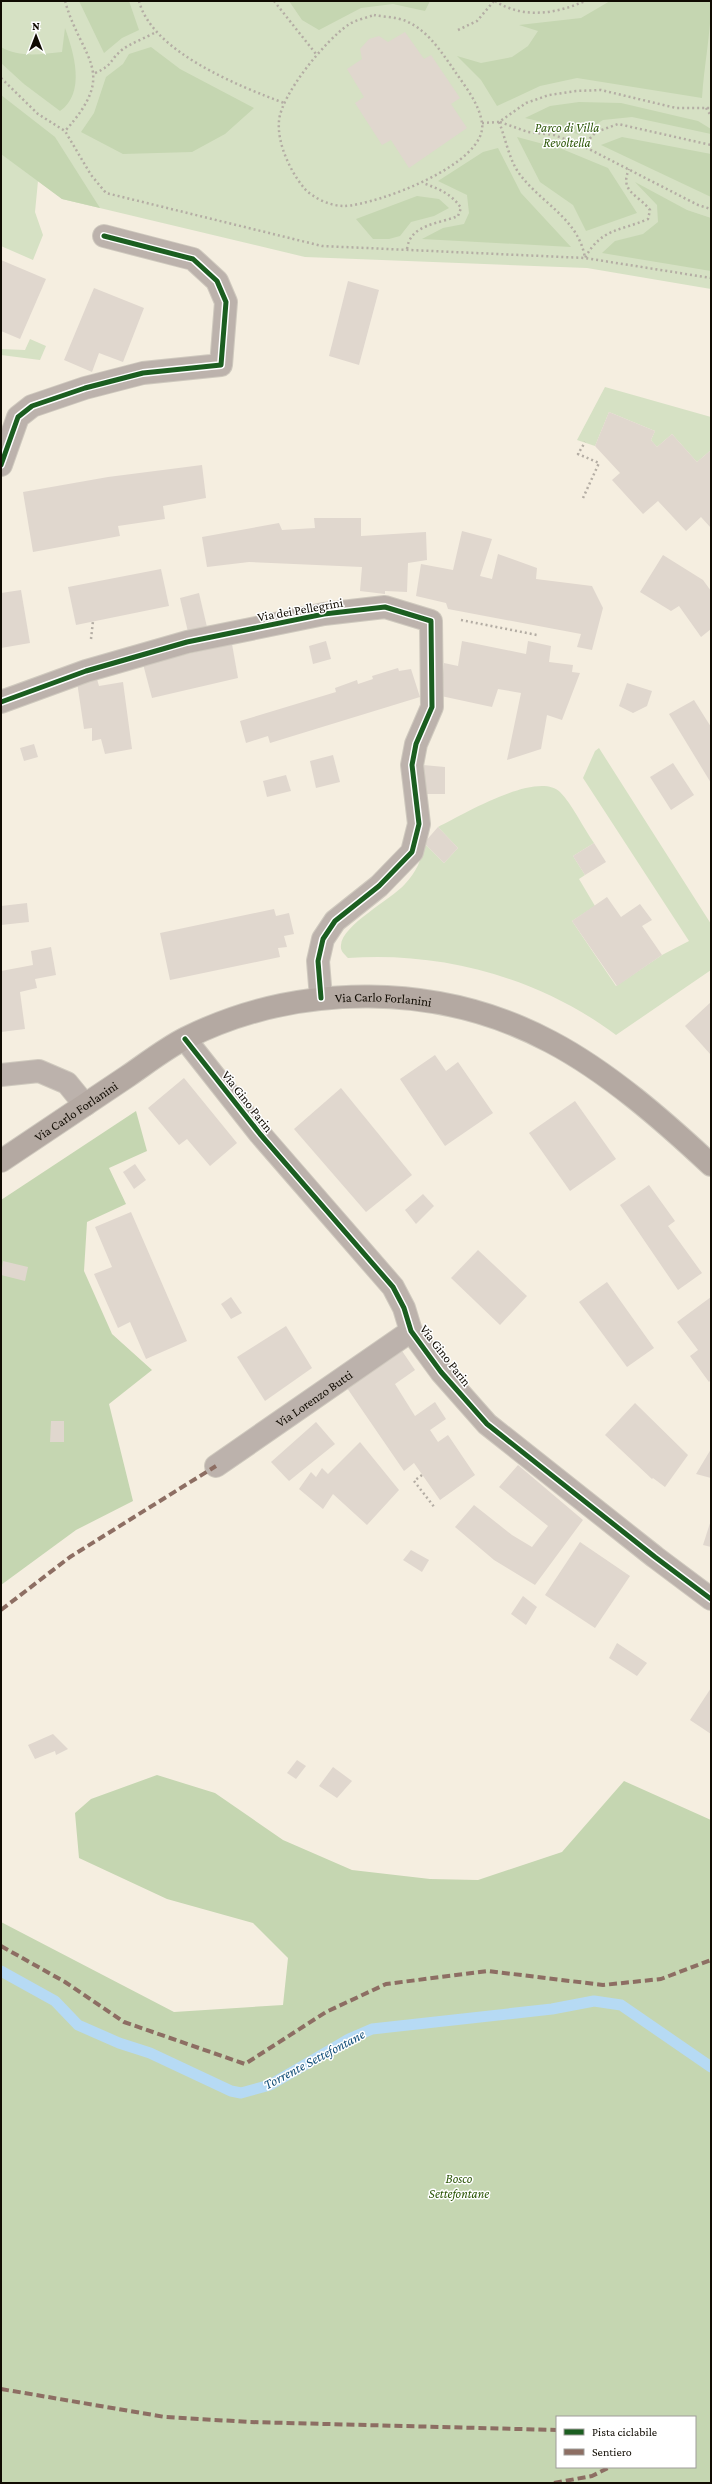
<svg xmlns="http://www.w3.org/2000/svg" width="712" height="2484" font-family="'Crimson Pro',serif">
  <style>
    .green { fill: #d6e1c4 }
    .forest { fill: #c5d6b1; fill-rule: evenodd }
    .lines { fill: none; stroke-linecap: round; stroke-linejoin: round }
    .stream { stroke: #b6daf4; stroke-width: 11 }
    .building { fill: #e0d7ce }
    .minor-casing { stroke: #cfc9be; stroke-width: 24 }
    .major-casing { stroke: #cfc9be; stroke-width: 24 }
    .path { stroke: #b4ada4; stroke-width: 2.5; stroke-dasharray: 2 3; stroke-linecap: butt }
    .minor { stroke: #bcb2ac; stroke-width: 22 }
    .major { stroke: #b4a9a2; stroke-width: 22 }
    .quiet { stroke: #8d6e63; stroke-width: 4; stroke-dasharray: 8 4; stroke-linecap: butt }
    .cycleway-casing { stroke: #fff; stroke-width: 8 }
    .cycleway { stroke: #1b5e20; stroke-width: 5 }
    .labels { text-anchor: middle; stroke-width: 3; stroke-linejoin: round; paint-order: stroke }
    .park-label { font-size: 13px; font-style: italic; fill: #2c5607; stroke: #fff }
    .street-label { font-size: 13px; fill: #100b02; stroke: #fff }
    .water-label { font-size: 14px; font-style: italic; fill: #134f79; stroke: #fff }
  </style>
  <rect width="100%" height="100%" fill="#f5eee0"/>
  <g class="green">
    <path d="M1,1H711V289L587,268L305,257L62,199L38,181L35,212L43,235L33,260L1,246Z"/>
    <path d="M30,339L46,346L40,360L1,355V349L25,350Z"/>
    <path d="M605,387L711,417V450L697,462L672,434L657,447L651,440L655,431L609,412L595,446L577,440Z"/>
    <path d="M599,748L711,924V970L616,1035C540,978 442,951 348,958C344,954 340,951 341,945C342,925 392,899 405,884C416,872 422,860 424,843L444,863L458,848L438,827C462,815 537,770 560,792C572,804 584,829 594,843L573,856L585,875L579,879L595,906L572,921L616,986L662,955L689,941L583,778L595,751Z"/>
  </g>
  <g class="forest">
    <path d="M79,1H129L139,30L122,38L104,53Z"/>
    <path d="M289,1H430L425,11L393,4L361,8L319,30L302,20Z"/>
    <path d="M610,1H711C711,33 704,65 702,98L577,78L540,86L497,106L481,80L457,56L481,63L512,57L528,46L538,31L519,25L581,18Z"/>
    <path d="M65,28C74,53 86,93 60,111L24,84L1,63V47C19,58 42,54 62,52Z"/>
    <path d="M151,47L180,69L254,108L225,134L192,152L123,154L81,132L94,113L106,77L123,64L129,54Z"/>
    <path d="M1,95L55,137L100,208L62,199L1,154Z"/>
    <path d="M579,102L621,103L698,121L711,129V134L632,117L603,120L579,135L560,126L525,118L550,106Z"/>
    <path d="M517,137L562,149L608,168L637,213L586,231L573,205L540,182Z"/>
    <path d="M622,137L711,154V197L601,145Z"/>
    <path d="M498,148L521,193L571,247L422,239L443,228L464,224L469,213L467,195L438,181L483,152Z"/>
    <path d="M635,182L687,210L711,218V271L602,253L615,241L643,234L658,222L657,205Z"/>
    <path d="M417,196L439,199L449,208L434,216L411,222L400,236L389,239H373L356,219Z"/>
    <path d="M136,1111L147,1151L109,1168L126,1204L87,1222L84,1271L112,1334L152,1370L109,1404L133,1501L76,1530L1,1585V1200Z"/>
    <path d="M157,1775L215,1793L283,1840L352,1870L430,1879L478,1880L562,1852L624,1781L711,1820V2483H1V1922L174,2012L283,2005L288,1958L253,1923L167,1899L79,1858L75,1813L91,1799ZM557,2417H695V2467H557Z"/>
  </g>
  <g class="lines">
    <path class="stream" d="M1,1971L55,2001L78,2025L119,2043L150,2053L231,2091L241,2093L270,2085L349,2039L372,2029L552,2009L594,2001L621,2005L711,2067"/>
  </g>
  <g class="building">
    <path d="M405,32L424,59L431,55L460,98L451,104L467,128L409,168L391,140L382,145L355,103L364,97L347,69L362,59L360,49L369,39L379,36L388,42Z"/>
    <path d="M1,260L46,279L20,339L1,331Z"/>
    <path d="M348,281L379,290L359,365L329,356Z"/>
    <path d="M94,288L144,308L123,362L99,353L92,372L64,360Z"/>
    <path d="M609,412L655,431L651,440L657,447L672,434L697,462L711,450V528L701,517L686,531L658,501L643,514L612,480L620,473L595,446Z"/>
    <path d="M202,465L206,498L163,506L165,519L118,526L120,536L33,552L23,492L108,477Z"/>
    <path d="M314,518H361V536L426,532L427,560L408,563L407,592L385,591V594L360,591L362,567L249,562L207,567L202,537L279,523L282,530L315,528Z"/>
    <path d="M462,531L492,539L480,576L492,579L498,554L537,568L536,579L592,586L603,608L592,650L577,647L581,634L448,609L446,603L416,596L421,564L453,570Z"/>
    <path d="M663,555L703,580L711,591V629L701,637L679,606L671,611L640,592Z"/>
    <path d="M161,569L169,606L76,625L68,587Z"/>
    <path d="M21,590L30,643L1,648V593Z"/>
    <path d="M199,593L207,627L188,632L180,598Z"/>
    <path d="M326,641L331,659L313,664L309,646Z"/>
    <path d="M462,641L526,654L528,641L551,646L549,662L573,665L572,672L580,673L562,720L547,715L541,749L507,760L521,693L498,689L492,707L441,696L444,663L458,666Z"/>
    <path d="M232,644L238,678L152,698L143,664Z"/>
    <path d="M398,668L399,671L411,669L420,697L270,743L268,736L246,743L240,721L336,692L335,688L357,680L358,684L373,679L372,676Z"/>
    <path d="M97,679L99,686L123,682L132,749L105,754L101,739L92,741V728L84,729L77,682Z"/>
    <path d="M627,683L652,691L647,706L633,713L619,706Z"/>
    <path d="M694,700L711,727V783L669,714Z"/>
    <path d="M34,744L38,757L24,761L20,748Z"/>
    <path d="M333,755L340,782L316,788L310,761Z"/>
    <path d="M673,763L694,795L671,810L650,777Z"/>
    <path d="M423,765L445,767V794H424Z"/>
    <path d="M286,775L291,791L267,797L263,781Z"/>
    <path d="M438,827L458,848L444,863L424,843Z"/>
    <path d="M594,843L606,862L585,875L573,856Z"/>
    <path d="M607,897L621,917L640,904L652,920L642,926L662,955L617,986L572,921Z"/>
    <path d="M27,903L29,922L1,925V906Z"/>
    <path d="M274,909L276,916L289,913L294,934L284,936L287,947L278,948L280,957L170,980L160,933Z"/>
    <path d="M51,947L56,975L35,979L37,988L20,992L25,1029L1,1032V971L33,965L31,951Z"/>
    <path d="M711,1002V1055L685,1026Z"/>
    <path d="M435,1055L446,1071L458,1062L493,1113L445,1146L400,1079Z"/>
    <path d="M184,1078L237,1143L210,1166L187,1139L179,1145L148,1108Z"/>
    <path d="M341,1088L412,1175L366,1212L294,1129Z"/>
    <path d="M575,1101L616,1159L570,1191L529,1133Z"/>
    <path d="M135,1164L146,1180L134,1189L123,1172Z"/>
    <path d="M649,1185L675,1221L668,1226L702,1273L678,1290L620,1205Z"/>
    <path d="M423,1194L434,1206L416,1224L405,1210Z"/>
    <path d="M131,1212L187,1341L146,1359L130,1322L118,1328L94,1274L112,1267L95,1227Z"/>
    <path d="M478,1250L527,1296L500,1325L451,1278Z"/>
    <path d="M3,1261L28,1267L25,1281L1,1275Z"/>
    <path d="M607,1282L654,1348L627,1367L579,1302Z"/>
    <path d="M231,1297L242,1313L231,1319L221,1304Z"/>
    <path d="M711,1297V1380L709,1382L690,1356L698,1350L677,1322Z"/>
    <path d="M286,1326L312,1368L265,1401L237,1357Z"/>
    <path d="M400,1348L415,1370L395,1384L415,1416L435,1402L446,1419L430,1430L438,1442L448,1435L475,1475L440,1500L414,1463L404,1471L347,1388Z"/>
    <path d="M635,1403L688,1455L665,1487L653,1478L652,1479L605,1435Z"/>
    <path d="M51,1421H64V1442H50Z"/>
    <path d="M316,1422L335,1444L289,1481L271,1462Z"/>
    <path d="M360,1442L399,1490L367,1525L333,1494L323,1509L299,1489L311,1472L316,1477L322,1468L328,1474Z"/>
    <path d="M711,1449V1478L696,1474Z"/>
    <path d="M518,1465L583,1520L535,1585L494,1560L455,1527L474,1505L512,1535L532,1547L548,1526L499,1487Z"/>
    <path d="M711,1520V1547L703,1545Z"/>
    <path d="M580,1542L630,1576L595,1628L545,1595Z"/>
    <path d="M411,1550L429,1560L422,1572L403,1560Z"/>
    <path d="M523,1596L537,1607L526,1625L511,1614Z"/>
    <path d="M617,1643L647,1663L637,1676L609,1658Z"/>
    <path d="M711,1688V1734L690,1720Z"/>
    <path d="M53,1734L68,1749L56,1755L55,1751L35,1759L28,1745Z"/>
    <path d="M297,1760L306,1766L296,1779L287,1773Z"/>
    <path d="M333,1767L352,1781L337,1798L319,1786Z"/>
  </g>
  <g class="lines">
    <g class="minor-casing">
      <g id="minor">
        <path d="M1,465L18,417L32,406L85,388L143,373L221,365L226,302L217,281L193,259L104,236"/>
        <path d="M1,702L86,671L187,642L324,614L385,607L431,621L432,707L416,744L412,765L419,824L412,852L379,886L335,921L323,939L318,961L321,998"/>
        <path d="M185,1039L260,1134L393,1287L404,1308L411,1331L441,1372L487,1424L655,1557L711,1599"/>
        <path d="M1,1075L39,1071L67,1083L85,1105"/>
        <path id="s1" d="M216,1466L411,1331"/>
      </g>
    </g>
    <g class="major-casing">
      <g id="major">
        <path id="s2" d="M1,1161C43,1133 86,1104 128,1076C147,1063 166,1048 186,1038C299,982 439,982 551,1042C608,1072 664,1121 711,1165"/>
      </g>
    </g>
    <g class="path">
      <path d="M65,1C82,61 119,71 65,131"/>
      <path d="M139,1C152,52 239,86 284,103"/>
      <path d="M274,1L316,54"/>
      <path d="M495,1C523,19 556,14 585,1"/>
      <path d="M374,15C384,17 397,17 406,21C428,31 439,49 452,67C463,84 479,102 482,123C488,164 376,205 344,206C330,206 313,198 304,188C290,171 277,143 279,121C281,94 326,40 348,25C355,20 366,18 374,15Z"/>
      <path d="M458,30L477,21L494,1"/>
      <path d="M95,73C114,65 109,60 123,49C130,44 147,37 156,32"/>
      <path d="M1,78L38,114L65,131L91,175L106,193L322,246L585,258L711,278"/>
      <path d="M706,108L711,116"/>
      <path d="M499,122C506,139 509,161 521,176C543,204 579,220 585,258C601,228 621,231 648,219L650,210C638,194 619,192 629,169"/>
      <path d="M500,122L528,132L554,135L583,146L698,205L711,209"/>
      <path d="M482,123L499,122L526,103L549,95L576,91L601,90L676,108H711"/>
      <path d="M583,146L596,132L618,124L711,145"/>
      <path d="M407,249C410,224 439,224 458,216L461,208C452,194 439,189 423,183"/>
      <path d="M583,498L599,463L578,454L585,442"/>
      <path d="M461,620L537,635"/>
      <path d="M91,639L93,621"/>
      <path d="M422,1475L414,1481L435,1508"/>
    </g>
    <use href="#minor" class="minor"/>
    <use href="#major" class="major"/>
    <g class="quiet">
      <path d="M1,1610L70,1557L216,1466"/>
      <path d="M1,1946L65,1982L124,2022L245,2064L326,2012L386,1984L488,1971L603,1985L661,1979L711,1960"/>
      <path d="M1,2389L165,2417L250,2422L557,2430"/>
      <path d="M554,2483L592,2476L610,2467"/>
    </g>
    <g class="cycleway-casing">
      <g id="cycleway">
        <path d="M1,465L18,417L32,406L85,388L143,373L221,365L226,302L217,281L193,259L104,236"/>
        <path d="M1,702L86,671L187,642L324,614L385,607L431,621L432,707L416,744L412,765L419,824L412,852L379,886L335,921L323,939L318,961L321,998"/>
        <path d="M185,1039L260,1134L393,1287L404,1308L411,1331L441,1372L487,1424L655,1557L711,1599"/>
      </g>
    </g>
    <use href="#cycleway" class="cycleway"/>
  </g>
  <g class="labels">
    <g class="park-label">
      <text x="567" y="132">Parco di Villa<tspan x="567" dy="15">Revoltella</tspan></text>
      <text x="459" y="2183">Bosco<tspan x="459" dy="15">Settefontane</tspan></text>
    </g>
    <g class="street-label">
      <text transform="translate(300 609) rotate(-10)" y="5">Via dei Pellegrini</text>
      <text dy="5" stroke="none"><textPath href="#s2" startOffset="426">Via Carlo Forlanini</textPath></text>
      <text transform="translate(248 1101) rotate(52)" y="5">Via Gino Parin</text>
      <text dy="5" stroke="none"><textPath href="#s2" startOffset="90">Via Carlo Forlanini</textPath></text>
      <text transform="translate(446 1355) rotate(52)" y="5">Via Gino Parin</text>
      <text dy="5" stroke="none"><textPath href="#s1" startOffset="119">Via Lorenzo Butti</textPath></text>
    </g>
    <g class="water-label">
      <text transform="translate(314 2059) rotate(-28)" y="5">Torrente Settefontane</text>
    </g>
  </g>
  <rect width="712" height="2484" fill="none" stroke="#100b02" stroke-width="4"/>
  <rect x="556" y="2416" width="140" height="52" fill="#ffffff" stroke="#9f9d9a"/>
  <rect x="564" y="2429" width="20" height="6" fill="#1b5e20" stroke="#9f9d9a"/>
  <text x="592" y="2436" font-size="12" fill="#100b02">Pista ciclabile</text>
  <rect x="564" y="2449" width="20" height="6" fill="#8d6e63" stroke="#9f9d9a"/>
  <text x="592" y="2456" font-size="12" fill="#100b02">Sentiero</text>
  <g transform="translate(36 36)" stroke="#ffffff" stroke-width="3" paint-order="stroke">
  <path d="M0-3L7 15L0 10L-7 15Z" fill="#100b02"/>
  <text y="-6" font-size="11" font-weight="bold" text-anchor="middle" fill="#100b02">N</text>
  </g>
</svg>
